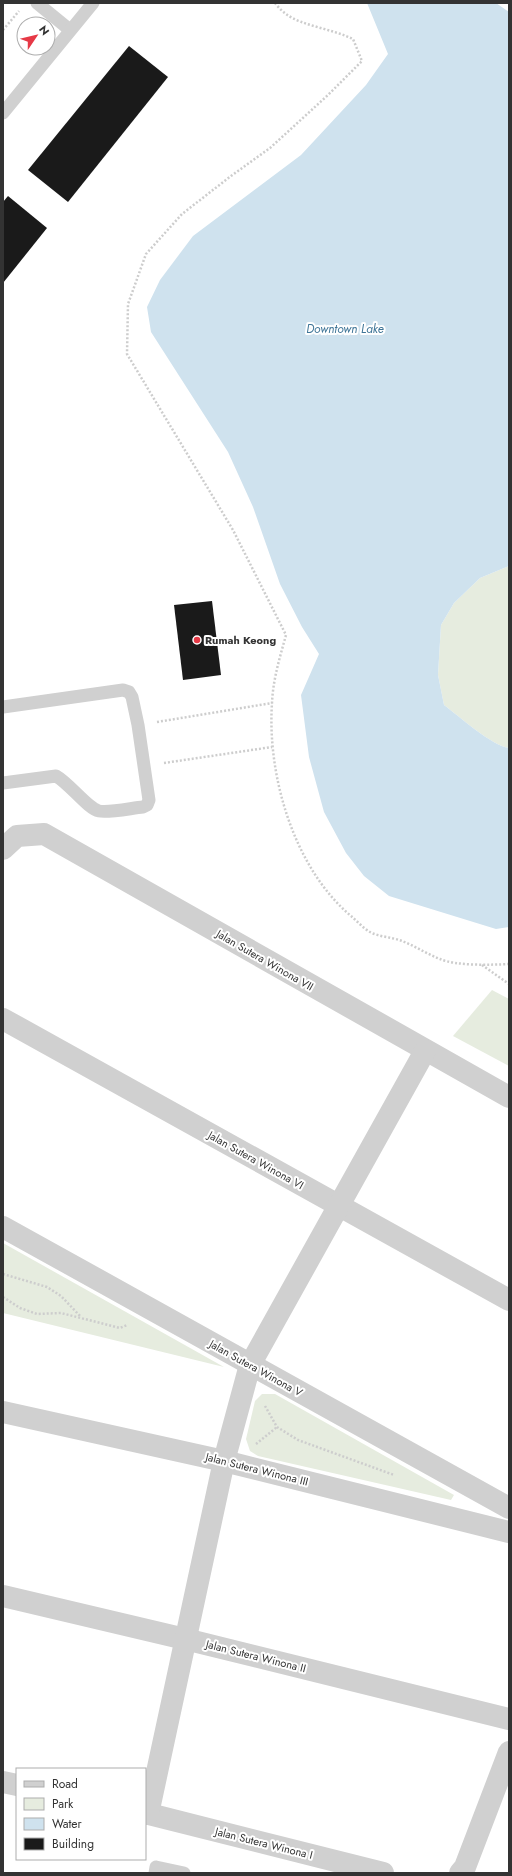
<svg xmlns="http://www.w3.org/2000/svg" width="512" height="1876" font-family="Jost,sans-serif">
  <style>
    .green { fill: #e6ecdf }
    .water { fill: #cfe2ee }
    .building { fill: #1a1a1a }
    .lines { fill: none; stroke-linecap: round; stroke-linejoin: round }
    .path { stroke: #cdcdcd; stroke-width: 2.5; stroke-dasharray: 2 2; stroke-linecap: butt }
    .service { stroke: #d0d0d0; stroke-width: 13 }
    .minor { stroke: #d0d0d0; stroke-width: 22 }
    .poi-dot { fill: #e63946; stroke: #fff; stroke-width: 1.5 }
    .labels { text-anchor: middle; stroke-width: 4; stroke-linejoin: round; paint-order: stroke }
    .poi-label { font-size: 11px; font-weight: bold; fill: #333; stroke: #fff; text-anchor: start }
    .street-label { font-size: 11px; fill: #333; stroke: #fff }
    .water-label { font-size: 12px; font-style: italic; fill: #3f7597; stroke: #fff }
  </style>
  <rect width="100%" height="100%" fill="#fff"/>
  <g class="green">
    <path d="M509,566V748C492,746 459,716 444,705L438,675L441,625L454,603L480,578Z"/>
    <path d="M492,990L509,999V1066L453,1036Z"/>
    <path d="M3,1243L224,1367L3,1313Z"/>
    <path d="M262,1394H275L454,1495L451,1500L258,1456L250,1451L246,1439L255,1401Z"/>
  </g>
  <path class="water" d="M367,3H496L509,12V566L480,578L454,603L441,625L438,675L444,705C459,716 492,746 509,748V927L496,929L389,896L364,876L346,853L324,812L309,757L301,695L319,654L302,627L280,584L253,507L228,452L151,332L147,307L160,280L193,236L301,155L366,85L388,54Z"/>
  <g class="building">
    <path d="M129,46L168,77L68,202L28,170Z"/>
    <path d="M8,196L47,228L3,283V202Z"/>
    <path d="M212,601L221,675L183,680L174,605Z"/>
  </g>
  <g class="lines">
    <g class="path">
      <path d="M275,3C278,7 282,11 286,14C302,26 333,29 353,39L362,61L328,95L270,148L231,176L182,214L146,254L128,304L127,354L233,530L286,635C280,657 273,679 272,703C267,776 294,868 351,916C357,921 363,928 370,932C379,937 392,937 402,941C415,946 427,954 440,959C456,966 491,965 509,964"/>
      <path d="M3,30L19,11"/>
      <path d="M157,722L272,703"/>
      <path d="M164,763L272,747"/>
      <path d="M482,965L509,984"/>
      <path d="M3,1274L47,1287L61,1296L81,1317"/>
      <path d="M3,1297L20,1308L37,1314L61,1313L120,1328L127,1325"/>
      <path d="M265,1406L277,1427L298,1440L394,1475"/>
      <path d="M256,1444L277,1427"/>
    </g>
    <g class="service">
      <path d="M37,3L70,30"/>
      <path d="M3,113L93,3"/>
      <path d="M3,707L123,690L129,692L132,697L138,725L149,800L147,805L143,807C132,808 109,813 99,811C88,809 69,783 56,776L3,783"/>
      <path d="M155,1873L156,1867L184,1873"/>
    </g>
    <g class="minor">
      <path d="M3,849L17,836L44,834L509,1097"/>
      <path d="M3,1019L509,1300"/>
      <path d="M3,1227L509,1508"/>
      <path d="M3,1412L224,1461L509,1532"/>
      <path d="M3,1596L185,1639L509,1719"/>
      <path d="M3,1782L17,1785"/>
      <path d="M145,1813L383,1873"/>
      <path d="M148,1814L224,1461L250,1365L425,1051"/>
      <path d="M460,1873L465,1867L509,1752"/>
    </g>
  </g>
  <circle class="poi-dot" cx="197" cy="640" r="4"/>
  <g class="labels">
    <g class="poi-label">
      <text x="205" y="644">Rumah Keong</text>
    </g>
    <g class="street-label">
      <text transform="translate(265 960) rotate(30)" y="4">Jalan Sutera Winona VII</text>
      <text transform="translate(256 1160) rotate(29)" y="4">Jalan Sutera Winona VI</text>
      <text transform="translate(256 1368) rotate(29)" y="4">Jalan Sutera Winona V</text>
      <text transform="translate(257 1469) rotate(14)" y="4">Jalan Sutera Winona III</text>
      <text transform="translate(256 1656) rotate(14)" y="4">Jalan Sutera Winona II</text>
      <text transform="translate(264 1843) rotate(14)" y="4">Jalan Sutera Winona I</text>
    </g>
    <g class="water-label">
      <text x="345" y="333">Downtown Lake</text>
    </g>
  </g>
  <rect width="512" height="1876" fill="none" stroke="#333333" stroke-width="8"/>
  <rect x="16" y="1768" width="130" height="92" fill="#ffffff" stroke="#adadad"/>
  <rect x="24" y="1781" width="20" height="6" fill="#d0d0d0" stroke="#adadad"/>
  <text x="52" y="1788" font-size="12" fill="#333333">Road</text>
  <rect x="24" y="1798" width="20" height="12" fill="#e6ecdf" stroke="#adadad"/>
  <text x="52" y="1808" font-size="12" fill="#333333">Park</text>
  <rect x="24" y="1818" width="20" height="12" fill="#cfe2ee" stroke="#adadad"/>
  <text x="52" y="1828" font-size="12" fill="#333333">Water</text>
  <rect x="24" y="1838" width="20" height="12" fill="#1a1a1a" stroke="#adadad"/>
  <text x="52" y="1848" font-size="12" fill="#333333">Building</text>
  <g transform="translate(36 36) rotate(55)"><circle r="19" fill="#ffffff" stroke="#adadad"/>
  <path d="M0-3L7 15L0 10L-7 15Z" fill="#e63946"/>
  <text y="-6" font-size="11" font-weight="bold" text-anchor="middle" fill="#333333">N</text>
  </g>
</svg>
